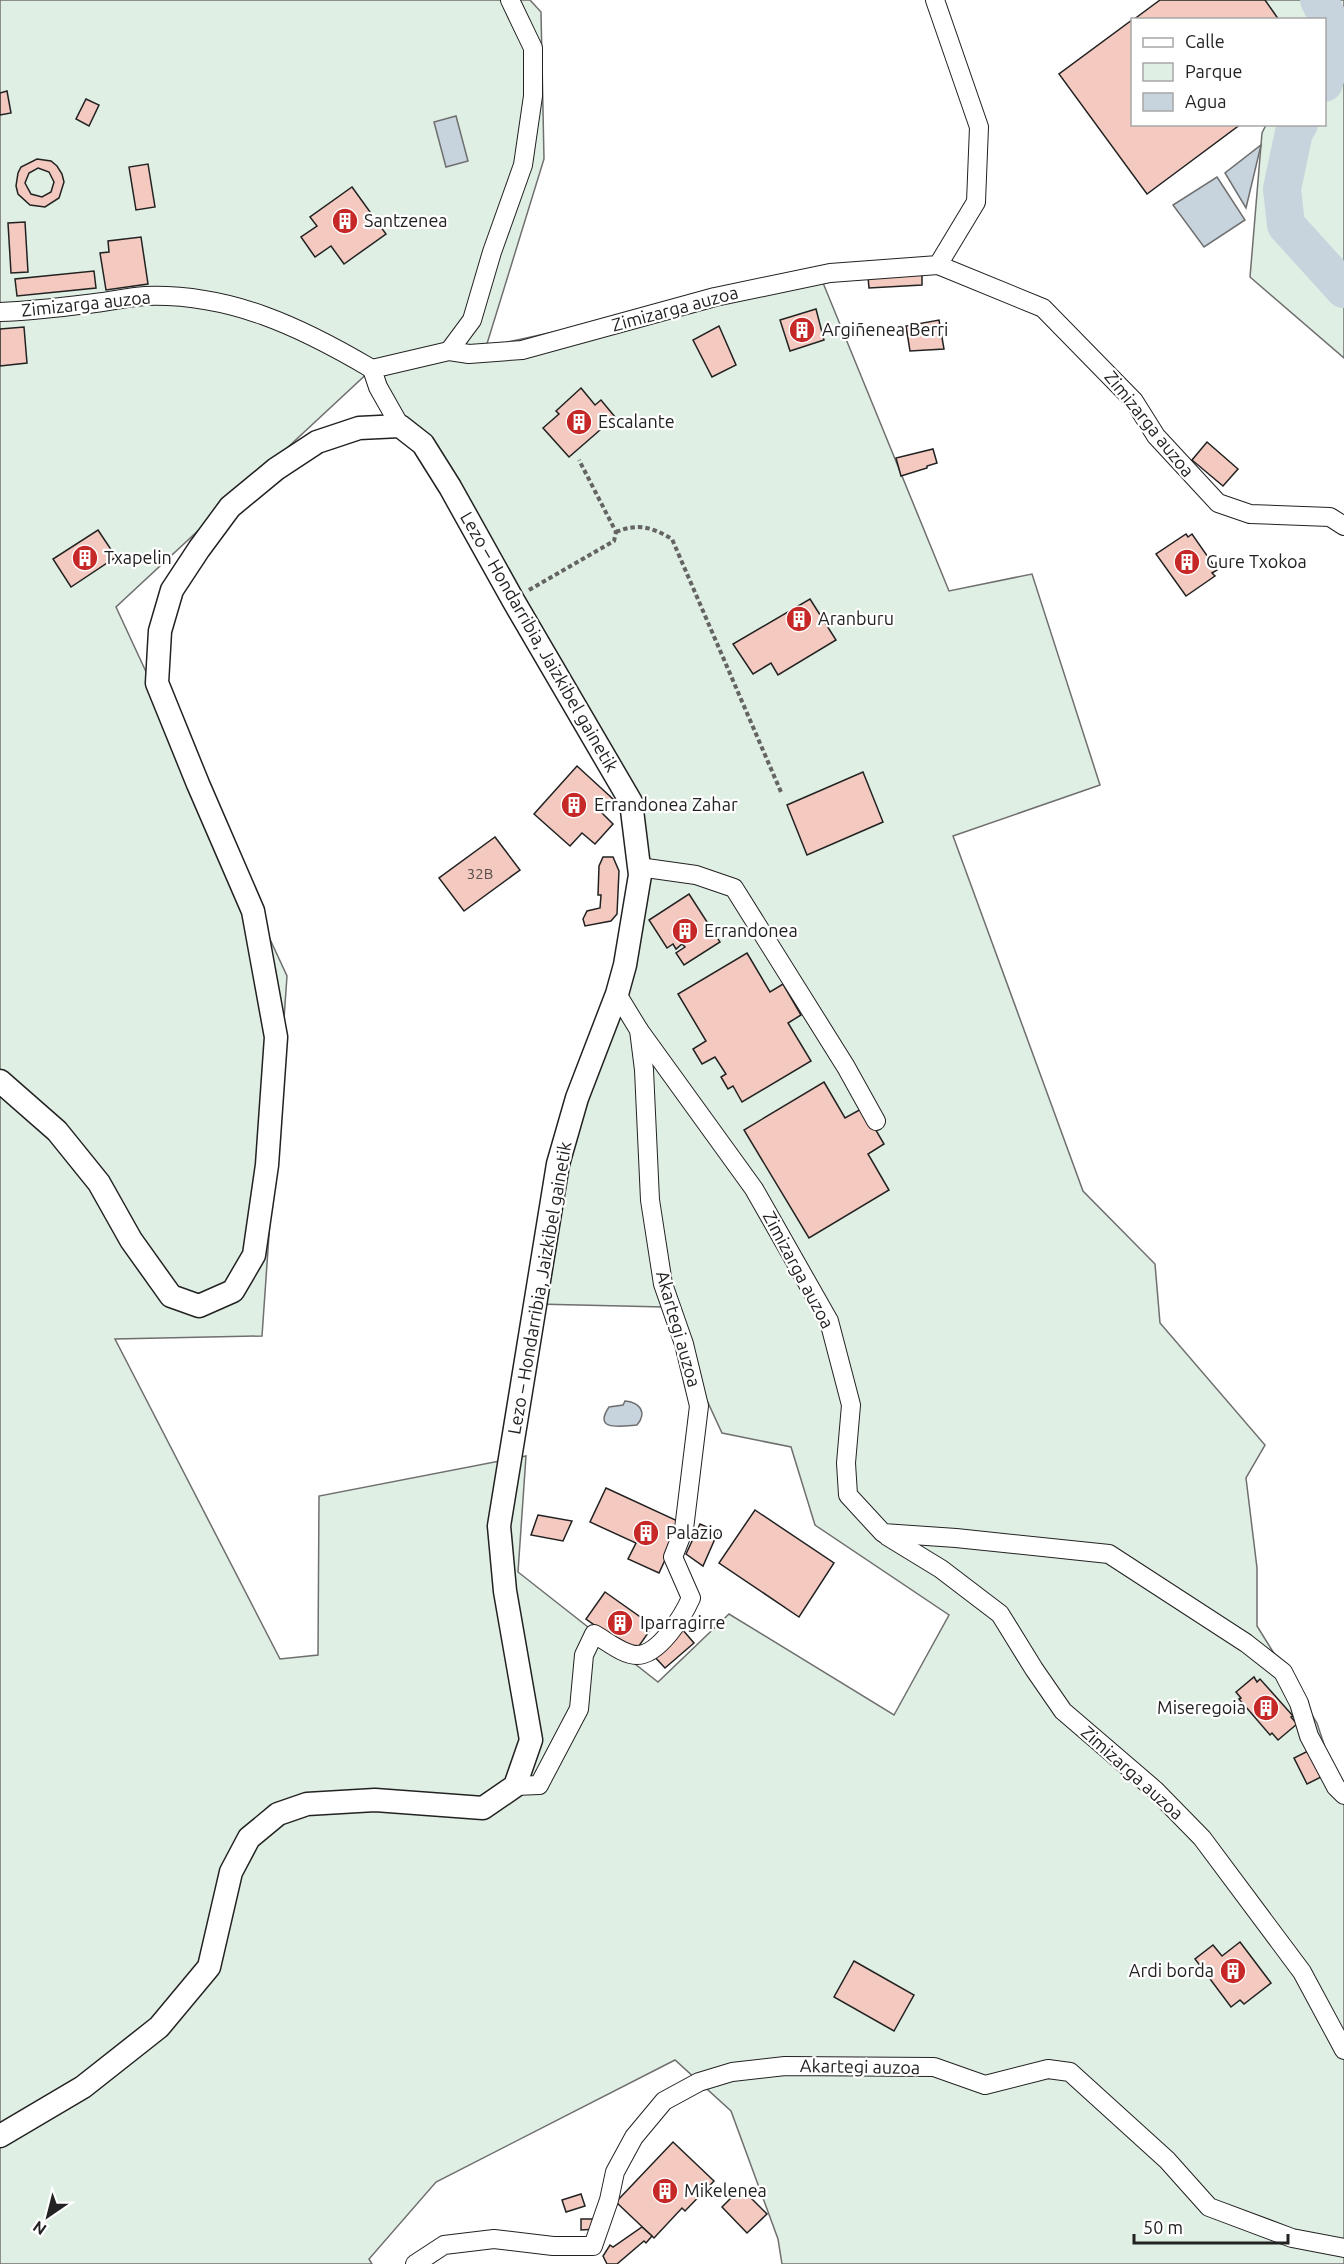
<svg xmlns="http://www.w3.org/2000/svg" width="1344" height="2264" viewBox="0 0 1344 2264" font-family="Ubuntu,sans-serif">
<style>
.green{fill:#e0efe3;stroke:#6f6f6f;stroke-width:1.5;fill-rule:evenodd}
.water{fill:#c7d3dd;stroke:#6f6f6f;stroke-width:1.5}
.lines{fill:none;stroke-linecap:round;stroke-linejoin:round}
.river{stroke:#c7d3dd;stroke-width:38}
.building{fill:#f3c9c0;stroke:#222;stroke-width:1.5;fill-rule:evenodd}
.minor-casing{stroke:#222;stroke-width:20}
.tertiary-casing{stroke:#222;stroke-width:25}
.path{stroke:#646464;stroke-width:4;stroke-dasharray:4.5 3;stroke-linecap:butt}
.minor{stroke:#fff;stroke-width:18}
.tertiary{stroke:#fff;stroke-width:22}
.labels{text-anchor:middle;stroke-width:4.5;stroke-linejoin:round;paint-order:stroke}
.number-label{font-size:15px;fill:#564c4a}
.poi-label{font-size:18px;fill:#222;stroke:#fff;text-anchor:start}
.street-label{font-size:18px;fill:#222;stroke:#fff}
</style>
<rect width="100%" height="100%" fill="#fff"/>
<g class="green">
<path d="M0 0H530L541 12 544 159 486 347 819 273 949 591 1032 574 1100 785 953 836 1083 1191 1155 1264 1160 1323 1265 1445 1246 1478 1257 1568V1626L1317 1723 1344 1805V2264H782L778 2239 731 2111 675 2060 436 2182 369 2259 372 2264H0ZM372 369 644 842 536 1304 664 1307 722 1433 791 1447 815 1525 949 1615 894 1715 729 1614 658 1682 518 1572 526 1456 319 1496 318 1655 280 1659 115 1339 262 1336 287 976 116 607Z"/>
<polygon points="1261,0 1344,0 1344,358 1250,277 1262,133 1266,125 1324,124 1324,20 1273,19"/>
</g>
<g class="water">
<polygon points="456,116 468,161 446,167 434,122"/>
<polygon points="1261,145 1246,208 1225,173"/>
<polygon points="1217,177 1245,220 1204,247 1173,205"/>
<path d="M625 1401C639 1402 648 1412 637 1425 623 1426 592 1432 609 1407L623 1405Z"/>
</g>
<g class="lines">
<g class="river">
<polyline points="1319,0 1337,36 1324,83"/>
<polyline points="1299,124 1294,132 1282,189 1286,225 1344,289"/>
</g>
</g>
<g class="building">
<polygon points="1160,0 1265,0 1279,20 1133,20"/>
<polygon points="1132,20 1132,124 1241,124 1147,194 1059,74"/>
<polygon points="7,91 11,113 0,115 0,93"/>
<polygon points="86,99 99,105 89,126 76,119"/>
<path d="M37 159 51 161 57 166 62 174 64 182 59 198 45 207 30 205 18 194 16 186 18 173 21 167ZM38 168 49 172 54 182 51 192 42 197 31 194 25 183 29 173Z"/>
<polygon points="148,164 155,207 136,210 129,167"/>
<polygon points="352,187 386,234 344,264 331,246 315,257 301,237 317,226 310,217"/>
<polygon points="25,222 28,272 11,273 8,223"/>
<polygon points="141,237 148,284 106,290 100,253 109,252 108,241"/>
<polygon points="94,271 96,288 17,296 15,279"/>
<polygon points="922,275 922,285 869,288 868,277"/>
<polygon points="816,309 824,340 790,351 780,320"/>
<polygon points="939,320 944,349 910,351 906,326"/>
<polygon points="719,326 736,365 712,377 693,340"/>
<polygon points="24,327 27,363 0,366 0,329"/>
<polygon points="581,388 595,405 601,400 615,417 569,457 543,428 559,414 556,411"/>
<polygon points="1207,442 1238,469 1223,486 1192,460"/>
<polygon points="933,449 937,463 927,466 927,468 901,476 896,458"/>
<polygon points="98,530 116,557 71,587 53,559"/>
<polygon points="1186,534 1188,537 1192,534 1217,570 1212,573 1215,576 1186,596 1156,554"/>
<polygon points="810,599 836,640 778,675 771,663 753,674 733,644"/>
<polygon points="577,766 613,799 601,812 613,824 595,844 582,833 570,846 534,814"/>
<polygon points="863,772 883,822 807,855 787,805"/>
<polygon points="495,837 520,870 464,911 439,878"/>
<polygon points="603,857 613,857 619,871 617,914 611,921 585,926 583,919 587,911 600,908 601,895 598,895 599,866"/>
<polygon points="689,894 720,942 684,965 676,953 685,947 682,944 676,949 673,944 667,948 649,920"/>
<polygon points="747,953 770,992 783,984 801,1015 788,1023 811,1061 742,1102 733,1086 728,1089 721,1077 726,1074 715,1057 702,1064 693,1049 706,1041 678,994"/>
<polygon points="824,1082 845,1118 863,1108 884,1144 868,1154 889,1190 809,1238 744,1130"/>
<polygon points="606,1488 682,1523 659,1573 628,1559 636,1543 590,1522"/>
<polygon points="755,1510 834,1563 799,1617 719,1563"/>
<polygon points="538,1515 572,1521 563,1541 531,1535"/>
<polygon points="700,1524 718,1532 703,1566 686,1554"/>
<polygon points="605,1592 653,1626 634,1653 586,1619"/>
<polygon points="682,1629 694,1643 665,1668 653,1655"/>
<polygon points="1254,1677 1257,1682 1260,1679 1293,1716 1291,1717 1297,1724 1278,1740 1272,1733 1270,1735 1239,1699 1241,1698 1236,1692"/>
<polygon points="1308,1751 1321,1777 1307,1784 1294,1758"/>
<polygon points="1240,1942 1271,1983 1244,2004 1240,2000 1231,2007 1195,1959 1213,1945 1222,1956"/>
<polygon points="854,1961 914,1995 894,2031 834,1997"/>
<polygon points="673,2142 714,2181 685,2211 682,2208 654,2238 616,2202"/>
<polygon points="741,2188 767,2214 747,2233 722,2207"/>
<polygon points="581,2194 585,2206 566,2212 562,2200"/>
<polygon points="581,2219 597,2219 598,2229 581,2230"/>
<polygon points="642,2227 652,2236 646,2243 644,2241 617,2264 607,2264 603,2256 610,2245 613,2247"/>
</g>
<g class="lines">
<g class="minor-casing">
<g id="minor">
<polyline points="938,265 1043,308 1134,401 1156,436 1218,503 1250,514 1330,517 1344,526"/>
<path d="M0 312C32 311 63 307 95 303 112 301 129 297 145 296 230 293 301 327 372 369"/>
<polyline points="449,351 472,320 492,252 523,165 533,96 533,48 510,0"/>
<polyline points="400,426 378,387 372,369 449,351 469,354 522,350 715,297 830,273 938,265 976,202 979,127 935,0"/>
<polyline points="639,867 696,875 734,888 846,1067 876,1121"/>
<polyline points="639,1030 754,1189 829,1321 851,1405 846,1463 848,1495 883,1533 956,1538 1109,1554 1246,1643 1283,1672 1299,1703 1309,1736 1336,1787 1344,1795"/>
<polyline points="887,1536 941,1569 1000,1614 1034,1669 1063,1711 1155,1790 1202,1838 1302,1972 1344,2050"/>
<path d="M515 1786 539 1785 579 1709 584 1655 594 1634C607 1641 623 1655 637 1655 659 1655 683 1616 691 1598L673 1557 684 1529 699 1406 684 1344 663 1284 650 1200 644 1070 639 1030 617 994"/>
<polyline points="415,2264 444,2245 494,2239 553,2246 593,2246 609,2200 615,2172 634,2137 664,2101 699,2082 732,2072 785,2066 934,2067 985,2085 1048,2069 1070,2072 1167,2160 1209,2207 1292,2238 1344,2248"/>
</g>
</g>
<g class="tertiary-casing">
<polyline id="tertiary" points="0,1081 57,1131 99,1183 131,1240 171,1296 199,1306 233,1291 254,1255 267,1165 276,1037 253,911 198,784 157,683 160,631 172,590 199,549 230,507 276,469 317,442 359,428 400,426 423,444 450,487 513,600 631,802 639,867 640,875 625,965 617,994 577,1098 558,1164 499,1526 505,1591 531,1740 515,1786 483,1808 375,1800 307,1804 278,1814 249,1838 231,1872 209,1967 159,2027 83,2087 0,2136"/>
</g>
<g class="path">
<path d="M616 532C638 523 652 527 672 539L781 792"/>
<polyline points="529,590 614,541 616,532 579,460"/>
</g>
<use href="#minor" class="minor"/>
<use href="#tertiary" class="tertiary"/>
</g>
<defs>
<g id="building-disc" transform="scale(1.35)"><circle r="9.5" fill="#c62828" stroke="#fff"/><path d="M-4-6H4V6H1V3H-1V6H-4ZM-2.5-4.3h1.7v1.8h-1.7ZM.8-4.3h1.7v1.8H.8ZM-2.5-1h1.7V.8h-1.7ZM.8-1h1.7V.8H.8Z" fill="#fff"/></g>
</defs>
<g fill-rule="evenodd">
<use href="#building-disc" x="345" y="221"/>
<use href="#building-disc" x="802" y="330"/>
<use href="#building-disc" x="579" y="422"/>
<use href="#building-disc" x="85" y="558"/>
<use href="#building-disc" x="1187" y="562"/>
<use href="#building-disc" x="799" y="619"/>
<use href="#building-disc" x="574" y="805"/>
<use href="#building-disc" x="685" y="931"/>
<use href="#building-disc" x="646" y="1533"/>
<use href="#building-disc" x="620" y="1623"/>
<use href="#building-disc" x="1266" y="1708"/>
<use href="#building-disc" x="1233" y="1971"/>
<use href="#building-disc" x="665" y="2191"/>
</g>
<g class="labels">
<g class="number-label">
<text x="480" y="879">32B</text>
</g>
<g class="poi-label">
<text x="364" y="227">Santzenea</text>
<text x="822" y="336">Argiñenea Berri</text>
<text x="598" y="428">Escalante</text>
<text x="104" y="564">Txapelin</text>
<text x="1206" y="568">Gure Txokoa</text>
<text x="818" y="625">Aranburu</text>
<text x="594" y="811">Errandonea Zahar</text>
<text x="704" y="937">Errandonea</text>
<text x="666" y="1539">Palazio</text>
<text x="640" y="1629">Iparragirre</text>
<text x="1246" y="1714" text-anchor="end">Miseregoia</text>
<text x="1214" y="1977" text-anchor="end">Ardi borda</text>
<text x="684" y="2197">Mikelenea</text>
</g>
<g class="street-label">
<text transform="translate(86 304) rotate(-6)" y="6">Zimizarga auzoa</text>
<text transform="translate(675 309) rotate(-15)" y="6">Zimizarga auzoa</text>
<text transform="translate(1149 424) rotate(51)" y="6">Zimizarga auzoa</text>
<text transform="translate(539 642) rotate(60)" y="6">Lezo – Hondarribia, Jaizkibel gainetik</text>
<text transform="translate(798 1270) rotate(62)" y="6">Zimizarga auzoa</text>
<text transform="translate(540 1288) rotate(-80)" y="6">Lezo – Hondarribia, Jaizkibel gainetik</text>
<text transform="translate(678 1329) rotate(74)" y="6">Akartegi auzoa</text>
<text transform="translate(1132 1773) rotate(42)" y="6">Zimizarga auzoa</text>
<text transform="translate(860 2067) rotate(1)" y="6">Akartegi auzoa</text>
</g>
</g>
<rect x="1131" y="18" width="195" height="108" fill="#ffffff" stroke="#a7a7a7" stroke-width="1.5"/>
<rect x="1143" y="38" width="30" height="9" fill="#ffffff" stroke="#a7a7a7" stroke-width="1.5"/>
<text x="1185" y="48" font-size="18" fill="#222222">Calle</text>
<rect x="1143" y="63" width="30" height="18" fill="#e0efe3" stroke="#a7a7a7" stroke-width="1.5"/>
<text x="1185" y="78" font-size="18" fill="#222222">Parque</text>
<rect x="1143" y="93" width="30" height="18" fill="#c7d3dd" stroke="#a7a7a7" stroke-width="1.5"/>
<text x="1185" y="108" font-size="18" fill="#222222">Agua</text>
<g transform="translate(48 2216) rotate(215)" stroke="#ffffff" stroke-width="4.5" paint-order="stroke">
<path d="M0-4.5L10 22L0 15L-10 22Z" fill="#222222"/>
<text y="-9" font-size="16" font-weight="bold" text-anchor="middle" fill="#222222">N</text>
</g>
<path d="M1134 2234v9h154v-9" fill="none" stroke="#222222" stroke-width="3"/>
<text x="1143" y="2234" font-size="18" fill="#222222" stroke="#ffffff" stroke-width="4.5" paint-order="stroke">50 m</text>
</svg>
